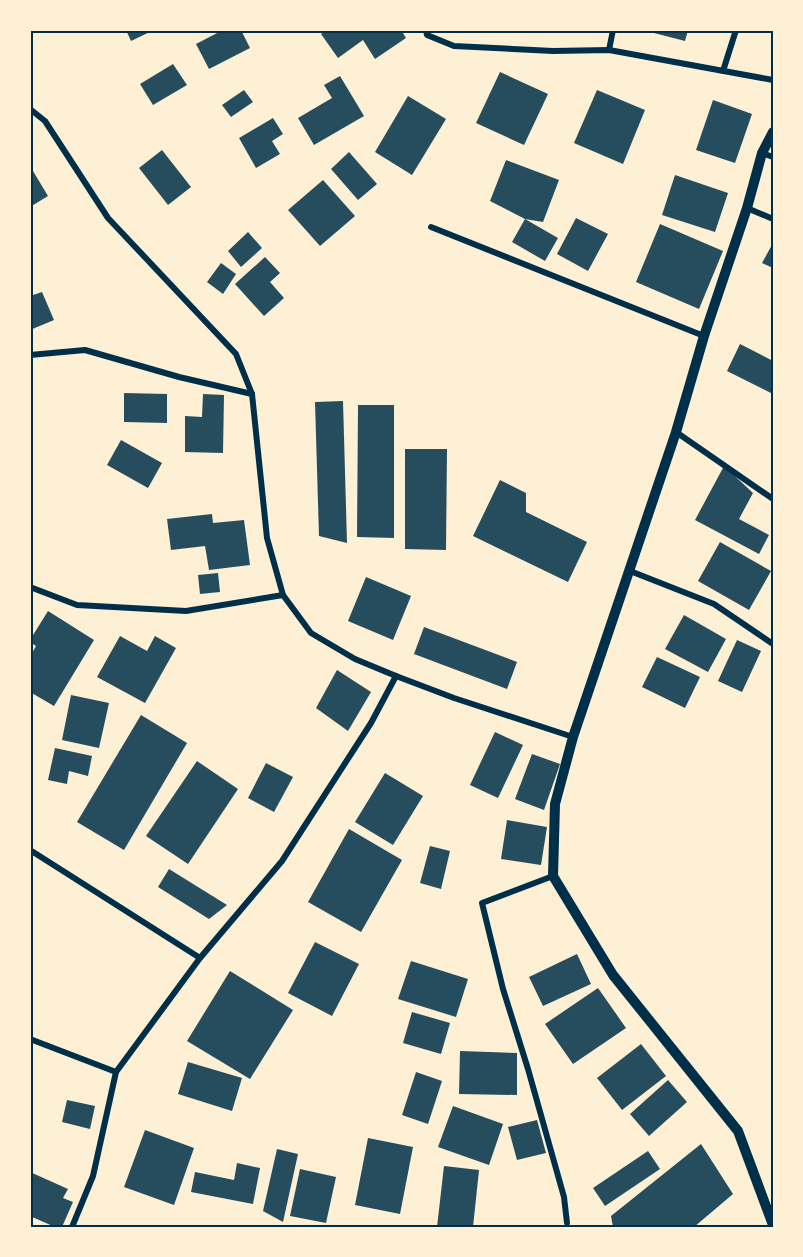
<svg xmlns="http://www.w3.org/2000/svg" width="803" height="1257" viewBox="0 0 803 1257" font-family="Literata,serif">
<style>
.building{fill:#264d5e}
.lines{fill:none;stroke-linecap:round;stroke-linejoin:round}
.minor{stroke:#003049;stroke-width:6}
.tertiary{stroke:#003049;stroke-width:10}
.neatline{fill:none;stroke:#003049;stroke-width:2}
</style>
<rect width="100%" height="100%" fill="#fdf0d5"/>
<g class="building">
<polygon points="126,30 154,30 131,41"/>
<polygon points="223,30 241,30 250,48 209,69 196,44"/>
<polygon points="326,30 401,30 406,38 375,59 363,40 338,58 321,34"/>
<polygon points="655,30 688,30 685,41 654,33"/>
<polygon points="173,64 187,85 153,105 140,84"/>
<polygon points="500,72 548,94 524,145 476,123"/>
<polygon points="340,76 364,116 314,145 298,118 332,98 324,85"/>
<polygon points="244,90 253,102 231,117 222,105"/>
<polygon points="597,90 645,110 623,164 574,143"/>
<polygon points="408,96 446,119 412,175 375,152"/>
<polygon points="713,100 752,114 735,163 696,150"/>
<polygon points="273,118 283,134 272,141 280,154 256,168 239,138"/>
<polygon points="162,150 191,187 168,205 139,168"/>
<polygon points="349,152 377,184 358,200 331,169"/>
<polygon points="506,160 559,180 543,222 525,219 558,238 545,261 512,242 525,219 490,201"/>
<polygon points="30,166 48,196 30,207"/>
<polygon points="675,175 728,193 715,232 662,215"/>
<polygon points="323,180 355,216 320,246 288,210"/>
<polygon points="576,218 608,234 588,271 557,254"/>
<polygon points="660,224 723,251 699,309 636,282"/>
<polygon points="248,232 262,248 241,267 228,251"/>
<polygon points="773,243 773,268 762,263"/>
<polygon points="265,257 280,273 270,282 284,298 264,316 235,284"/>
<polygon points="221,263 236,274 223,294 207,282"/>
<polygon points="42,292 54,320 30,330 30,296"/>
<polygon points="740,344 773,361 773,394 727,371"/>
<polygon points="124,393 167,394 167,423 124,422"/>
<polygon points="203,394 224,395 223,453 185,452 185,416 202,417"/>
<polygon points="343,401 347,543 319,536 315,402"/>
<polygon points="358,405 394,405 394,538 357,537"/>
<polygon points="121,440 162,463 148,488 107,465"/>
<polygon points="405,449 447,449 446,550 405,549"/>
<polygon points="724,466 753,493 739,519 769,535 759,554 695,520"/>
<polygon points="500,480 526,493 526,512 587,542 568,582 473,536"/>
<polygon points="212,514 213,523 244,520 250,565 209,570 205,546 171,550 167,519"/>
<polygon points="720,542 771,571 749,610 698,581"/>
<polygon points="218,573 220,592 200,594 198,575"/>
<polygon points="366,577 411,596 393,640 348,621"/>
<polygon points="48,611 94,640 54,706 30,692 30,657 36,646 30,642 30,640"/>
<polygon points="684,615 726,639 708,672 665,649"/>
<polygon points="424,627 517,662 507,689 414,654"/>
<polygon points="120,636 147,651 155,636 176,648 145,703 97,677"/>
<polygon points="737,640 761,651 742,692 718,681"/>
<polygon points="657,657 700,677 685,708 642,687"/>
<polygon points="337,670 371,692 348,731 316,708"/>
<polygon points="71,695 109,703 99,748 62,740"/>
<polygon points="141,715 187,743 124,850 77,822"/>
<polygon points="495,732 523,745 498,798 470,785"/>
<polygon points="55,748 92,756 88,776 69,771 67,784 48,780"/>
<polygon points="532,754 560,764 544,810 515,799"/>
<polygon points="197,761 238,789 188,864 146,836"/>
<polygon points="266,763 293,777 274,812 248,798"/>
<polygon points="385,773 423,796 393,845 355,822"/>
<polygon points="507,820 547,827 541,865 501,859"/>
<polygon points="349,829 402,860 361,932 308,902"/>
<polygon points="430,846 450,851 441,889 420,883"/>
<polygon points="169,869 227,905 209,919 158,887"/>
<polygon points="315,942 359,964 332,1016 288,993"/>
<polygon points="577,954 591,984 543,1006 529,977"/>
<polygon points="411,961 468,979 456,1017 398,999"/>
<polygon points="230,971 293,1010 250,1079 187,1041"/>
<polygon points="598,988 626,1028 573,1064 545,1024"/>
<polygon points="412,1012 450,1023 441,1054 403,1043"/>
<polygon points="641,1044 666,1076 622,1110 597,1078"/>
<polygon points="460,1051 517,1053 517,1095 459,1094"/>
<polygon points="188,1062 242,1078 232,1111 178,1094"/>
<polygon points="416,1072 442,1081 428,1124 402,1115"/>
<polygon points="668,1080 687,1102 649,1136 630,1114"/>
<polygon points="67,1100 95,1106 90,1129 62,1122"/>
<polygon points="453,1106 503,1124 489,1165 438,1147"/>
<polygon points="537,1120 546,1153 517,1160 508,1127"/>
<polygon points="145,1130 194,1148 174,1205 124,1187"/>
<polygon points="368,1138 413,1147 400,1214 355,1205"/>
<polygon points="701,1144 733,1194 694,1227 613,1227 611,1216"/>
<polygon points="277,1149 298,1154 283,1222 263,1211"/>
<polygon points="648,1151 660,1169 605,1206 593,1188"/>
<polygon points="237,1163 260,1168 253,1204 191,1192 195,1172 234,1180"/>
<polygon points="444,1166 479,1170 473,1227 437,1227"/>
<polygon points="300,1169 336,1177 326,1223 290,1216"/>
<polygon points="30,1172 68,1189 63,1198 73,1202 62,1227 55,1227 30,1216"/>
</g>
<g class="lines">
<g class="minor">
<polyline points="426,30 427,35 454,46 553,51 609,50 773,80"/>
<polyline points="609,50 613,30"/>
<polyline points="723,71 736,30"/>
<polyline points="30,109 45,121 108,218 236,354 252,394 267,538 283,595 311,633 355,659 396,676 454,698 573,737"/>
<polyline points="762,153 773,157"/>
<polyline points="747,208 773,219"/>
<polyline points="431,227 704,336"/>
<polyline points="30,355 85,350 179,377 252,394"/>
<polyline points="676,432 773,499"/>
<polyline points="630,571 714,604 773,644"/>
<polyline points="30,587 77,605 186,611 283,595"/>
<polyline points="30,850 200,958"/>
<polyline points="553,876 482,903 503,989 528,1069 564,1197 567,1223"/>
<polyline points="30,1039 116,1072"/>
<polyline points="72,1227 93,1176 116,1072 200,958 282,861 371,723 396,676"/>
</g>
<polyline class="tertiary" points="773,132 762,153 747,208 704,336 676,432 573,737 555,804 553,876 613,975 738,1131 773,1225"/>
</g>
<rect width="803" height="1257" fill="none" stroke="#fdf0d5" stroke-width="63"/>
<rect x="32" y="32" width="740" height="1194" class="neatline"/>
</svg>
